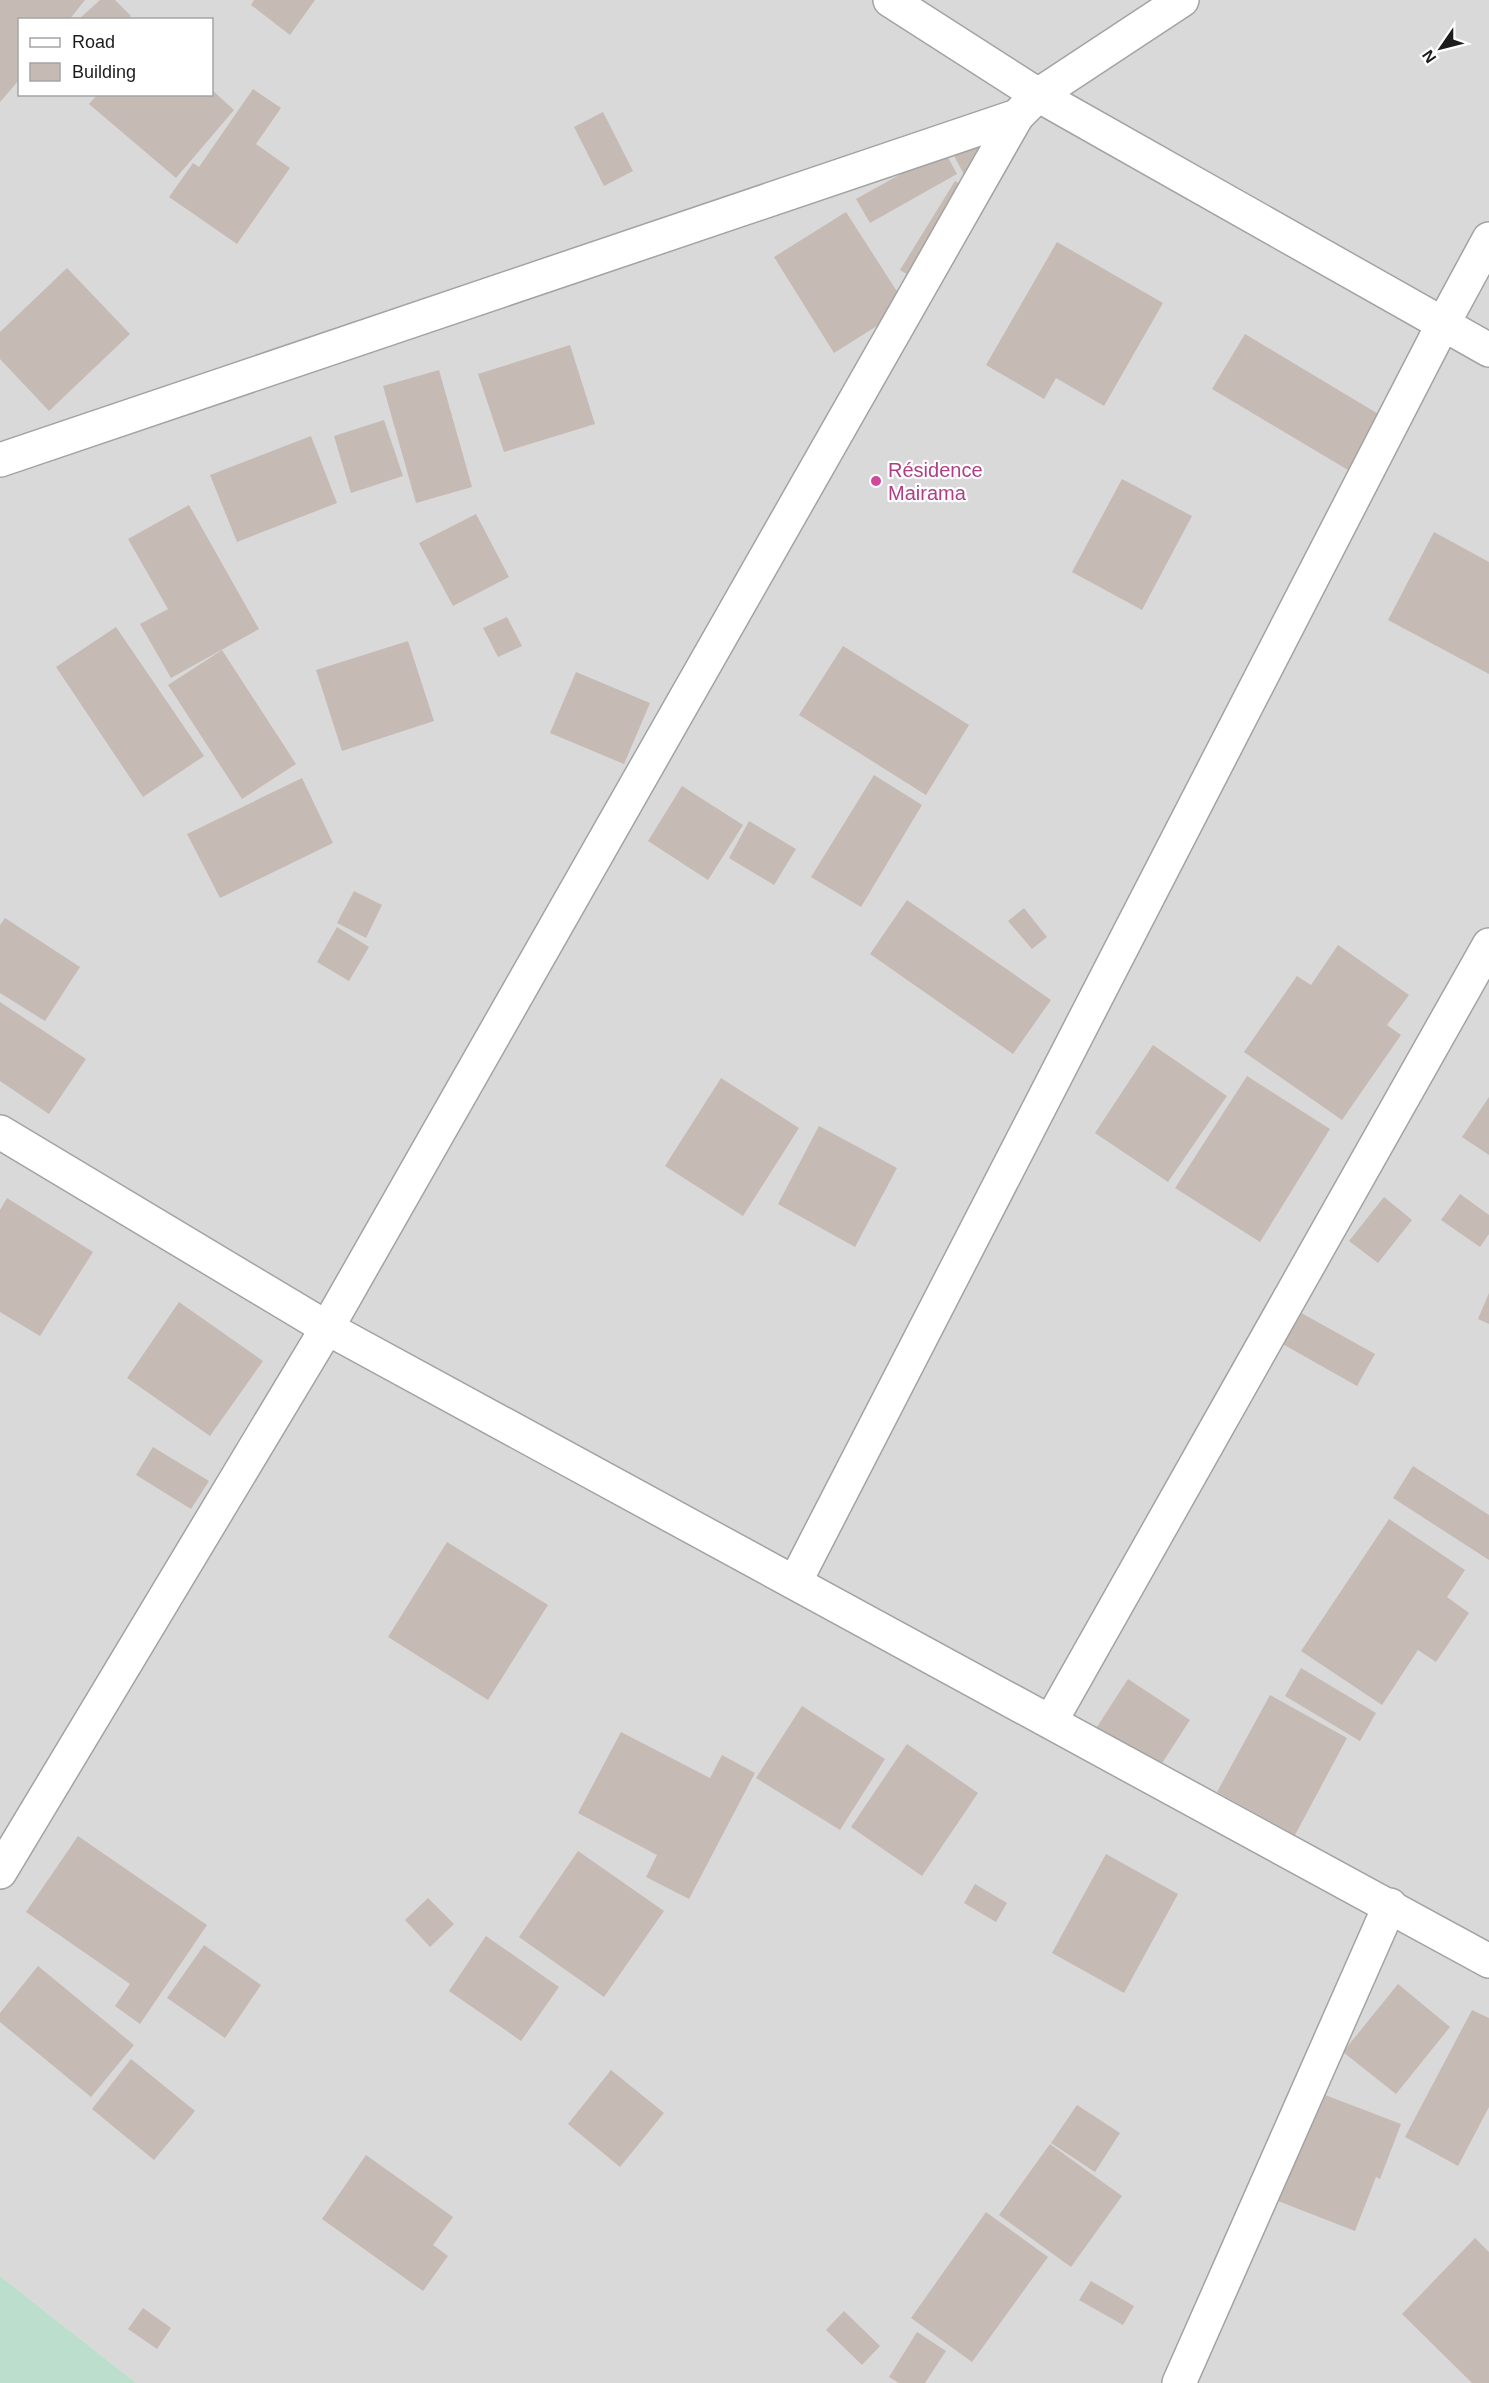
<svg xmlns="http://www.w3.org/2000/svg" width="1489" height="2383" viewBox="0 0 1489 2383" font-family="Arial,sans-serif">
<style>
.residential{fill:#dad9d9;fill-rule:evenodd}
.wetland{fill:#bcdecc}
.building{fill:#c6bab4}
.lines{fill:none;stroke-linecap:round;stroke-linejoin:round}
.minor-casing{stroke:#a3a3a3;stroke-width:36}
.minor{stroke:#fff;stroke-width:33}
.hotel-dot{fill:#d1479c;stroke:#fff;stroke-width:2}
.labels{text-anchor:middle;stroke-width:4.5;stroke-linejoin:round;paint-order:stroke}
.hotel-label{font-size:20px;fill:#b23c85;stroke:#fff;text-anchor:start}
</style>
<rect width="100%" height="100%" fill="#eee9e1"/>
<path class="residential" d="M0 0H1489V2383H136L0 2276ZM20 20H212V94H20Z"/>
<polygon class="wetland" points="0,2276 136,2383 0,2383"/>
<g class="building">
<polygon points="0,0 85,0 69,20 20,20 20,79 0,102"/>
<polygon points="100,0 115,0 131,16 127,20 78,20"/>
<polygon points="254,0 315,0 290,35 251,5"/>
<polygon points="253,89 281,108 256,144 290,168 237,244 169,197 193,163 199,167"/>
<polygon points="212,90 234,110 176,178 89,104 98,94 212,94"/>
<polygon points="603,112 633,171 604,186 574,127"/>
<polygon points="981,134 999,168 969,184 951,150"/>
<polygon points="944,150 957,174 870,223 856,199"/>
<polygon points="955,181 979,197 925,285 900,270"/>
<polygon points="846,212 907,307 834,353 774,257"/>
<polygon points="1057,242 1163,303 1104,406 1056,378 1044,399 986,365"/>
<polygon points="67,268 130,334 49,411 0,359 0,332"/>
<polygon points="1245,334 1385,418 1353,473 1212,389"/>
<polygon points="570,345 595,424 504,452 478,374"/>
<polygon points="439,370 472,487 416,503 383,386"/>
<polygon points="384,420 403,476 351,493 334,436"/>
<polygon points="311,436 337,503 237,542 210,475"/>
<polygon points="1122,479 1192,516 1142,610 1072,572"/>
<polygon points="189,505 259,629 171,678 140,624 168,609 128,539"/>
<polygon points="476,514 509,577 453,606 419,543"/>
<polygon points="1434,532 1489,562 1489,674 1388,620"/>
<polygon points="507,617 522,646 498,657 483,628"/>
<polygon points="116,627 204,756 143,797 56,667"/>
<polygon points="408,641 434,721 342,751 316,670"/>
<polygon points="843,646 969,725 926,795 799,715"/>
<polygon points="222,650 296,764 242,799 168,685"/>
<polygon points="576,672 650,703 624,764 550,733"/>
<polygon points="874,775 922,805 861,907 811,877"/>
<polygon points="302,778 333,843 220,898 187,834"/>
<polygon points="682,786 743,825 708,880 648,841"/>
<polygon points="749,821 796,849 774,885 729,858"/>
<polygon points="354,891 382,905 366,938 337,923"/>
<polygon points="907,900 1051,1000 1013,1054 870,954"/>
<polygon points="1024,908 1047,937 1032,949 1008,921"/>
<polygon points="5,918 80,967 45,1021 0,993 0,925"/>
<polygon points="337,927 369,947 349,981 317,962"/>
<polygon points="1338,945 1409,995 1387,1025 1401,1035 1342,1120 1244,1052 1297,976 1311,985"/>
<polygon points="0,1002 86,1059 49,1114 0,1081"/>
<polygon points="1153,1045 1227,1096 1168,1182 1095,1133"/>
<polygon points="1247,1076 1330,1129 1260,1242 1175,1188"/>
<polygon points="721,1078 799,1128 743,1216 665,1166"/>
<polygon points="1489,1097 1489,1155 1462,1137"/>
<polygon points="819,1126 897,1168 855,1247 778,1204"/>
<polygon points="1460,1194 1489,1215 1489,1234 1480,1247 1441,1220"/>
<polygon points="1384,1197 1412,1220 1378,1263 1349,1241"/>
<polygon points="7,1198 93,1252 40,1336 0,1312 0,1210"/>
<polygon points="1489,1293 1489,1324 1478,1319"/>
<polygon points="179,1302 263,1361 210,1436 127,1378"/>
<polygon points="1296,1310 1375,1354 1357,1386 1279,1342"/>
<polygon points="153,1447 209,1481 191,1509 136,1475"/>
<polygon points="1413,1466 1489,1515 1489,1560 1393,1498"/>
<polygon points="1389,1519 1465,1570 1447,1597 1469,1613 1436,1662 1418,1650 1382,1705 1301,1651"/>
<polygon points="447,1542 548,1605 488,1700 388,1637"/>
<polygon points="1301,1668 1376,1713 1360,1741 1285,1696"/>
<polygon points="1128,1679 1190,1720 1157,1771 1095,1730"/>
<polygon points="1270,1695 1347,1738 1295,1835 1217,1792"/>
<polygon points="802,1706 885,1759 840,1830 756,1778"/>
<polygon points="621,1732 710,1778 722,1755 755,1773 689,1899 646,1877 657,1855 578,1813"/>
<polygon points="907,1744 978,1793 922,1876 851,1827"/>
<polygon points="78,1836 207,1925 140,2024 115,2006 130,1984 26,1912"/>
<polygon points="578,1851 664,1911 604,1997 519,1937"/>
<polygon points="1106,1854 1178,1894 1124,1993 1052,1953"/>
<polygon points="975,1884 1007,1903 996,1922 964,1903"/>
<polygon points="428,1898 454,1924 430,1947 405,1920"/>
<polygon points="486,1936 559,1987 521,2041 449,1991"/>
<polygon points="204,1945 261,1985 225,2038 167,1998"/>
<polygon points="38,1966 134,2045 91,2097 0,2022 0,2013"/>
<polygon points="1398,1984 1450,2027 1396,2094 1343,2052"/>
<polygon points="1472,2010 1489,2018 1489,2107 1458,2166 1405,2137"/>
<polygon points="131,2059 195,2111 154,2160 92,2109"/>
<polygon points="611,2070 664,2113 620,2167 568,2124"/>
<polygon points="1320,2093 1401,2124 1380,2179 1376,2177 1355,2231 1278,2201"/>
<polygon points="1077,2105 1120,2133 1095,2172 1051,2143"/>
<polygon points="1050,2144 1122,2196 1071,2267 999,2215"/>
<polygon points="366,2155 453,2217 433,2245 448,2256 423,2291 322,2219"/>
<polygon points="986,2212 1048,2257 972,2362 911,2318"/>
<polygon points="1475,2238 1489,2252 1489,2383 1472,2383 1402,2314"/>
<polygon points="1091,2281 1134,2306 1123,2325 1079,2300"/>
<polygon points="143,2308 171,2328 157,2349 128,2329"/>
<polygon points="844,2311 880,2346 862,2365 826,2330"/>
<polygon points="917,2332 946,2351 925,2383 899,2383 889,2377"/>
</g>
<g class="lines">
<g class="minor-casing">
<g id="minor">
<polyline points="890,0 1038,95 1489,350"/>
<polyline points="0,460 1017,116 1038,95 1182,0"/>
<polyline points="0,1132 327,1328 1489,1961"/>
<polyline points="795,1582 1443,324 1489,239"/>
<polyline points="1051,1721 1489,945"/>
<polyline points="0,1872 327,1328 1017,116"/>
<polyline points="1179,2383 1390,1905"/>
</g>
</g>
<use href="#minor" class="minor"/>
</g>
<circle class="hotel-dot" cx="876" cy="481" r="6"/>
<g class="labels">
<g class="hotel-label">
<text x="888" y="477">Résidence<tspan x="888" dy="23">Mairama</tspan></text>
</g>
</g>
<rect x="18" y="18" width="195" height="78" fill="#ffffff" stroke="#a4a4a4" stroke-width="1.5"/>
<rect x="30" y="38" width="30" height="9" fill="#ffffff" stroke="#a4a4a4" stroke-width="1.5"/>
<text x="72" y="48" font-size="18" fill="#1c1c1c">Road</text>
<rect x="30" y="63" width="30" height="18" fill="#c6bab4" stroke="#a4a4a4" stroke-width="1.5"/>
<text x="72" y="78" font-size="18" fill="#1c1c1c">Building</text>
<g transform="translate(1441 48) rotate(235)" stroke="#ffffff" stroke-width="4.5" paint-order="stroke">
<path d="M0-4.5L10 22L0 15L-10 22Z" fill="#1c1c1c"/>
<text y="-9" font-size="16" font-weight="bold" text-anchor="middle" fill="#1c1c1c">N</text>
</g>
</svg>
